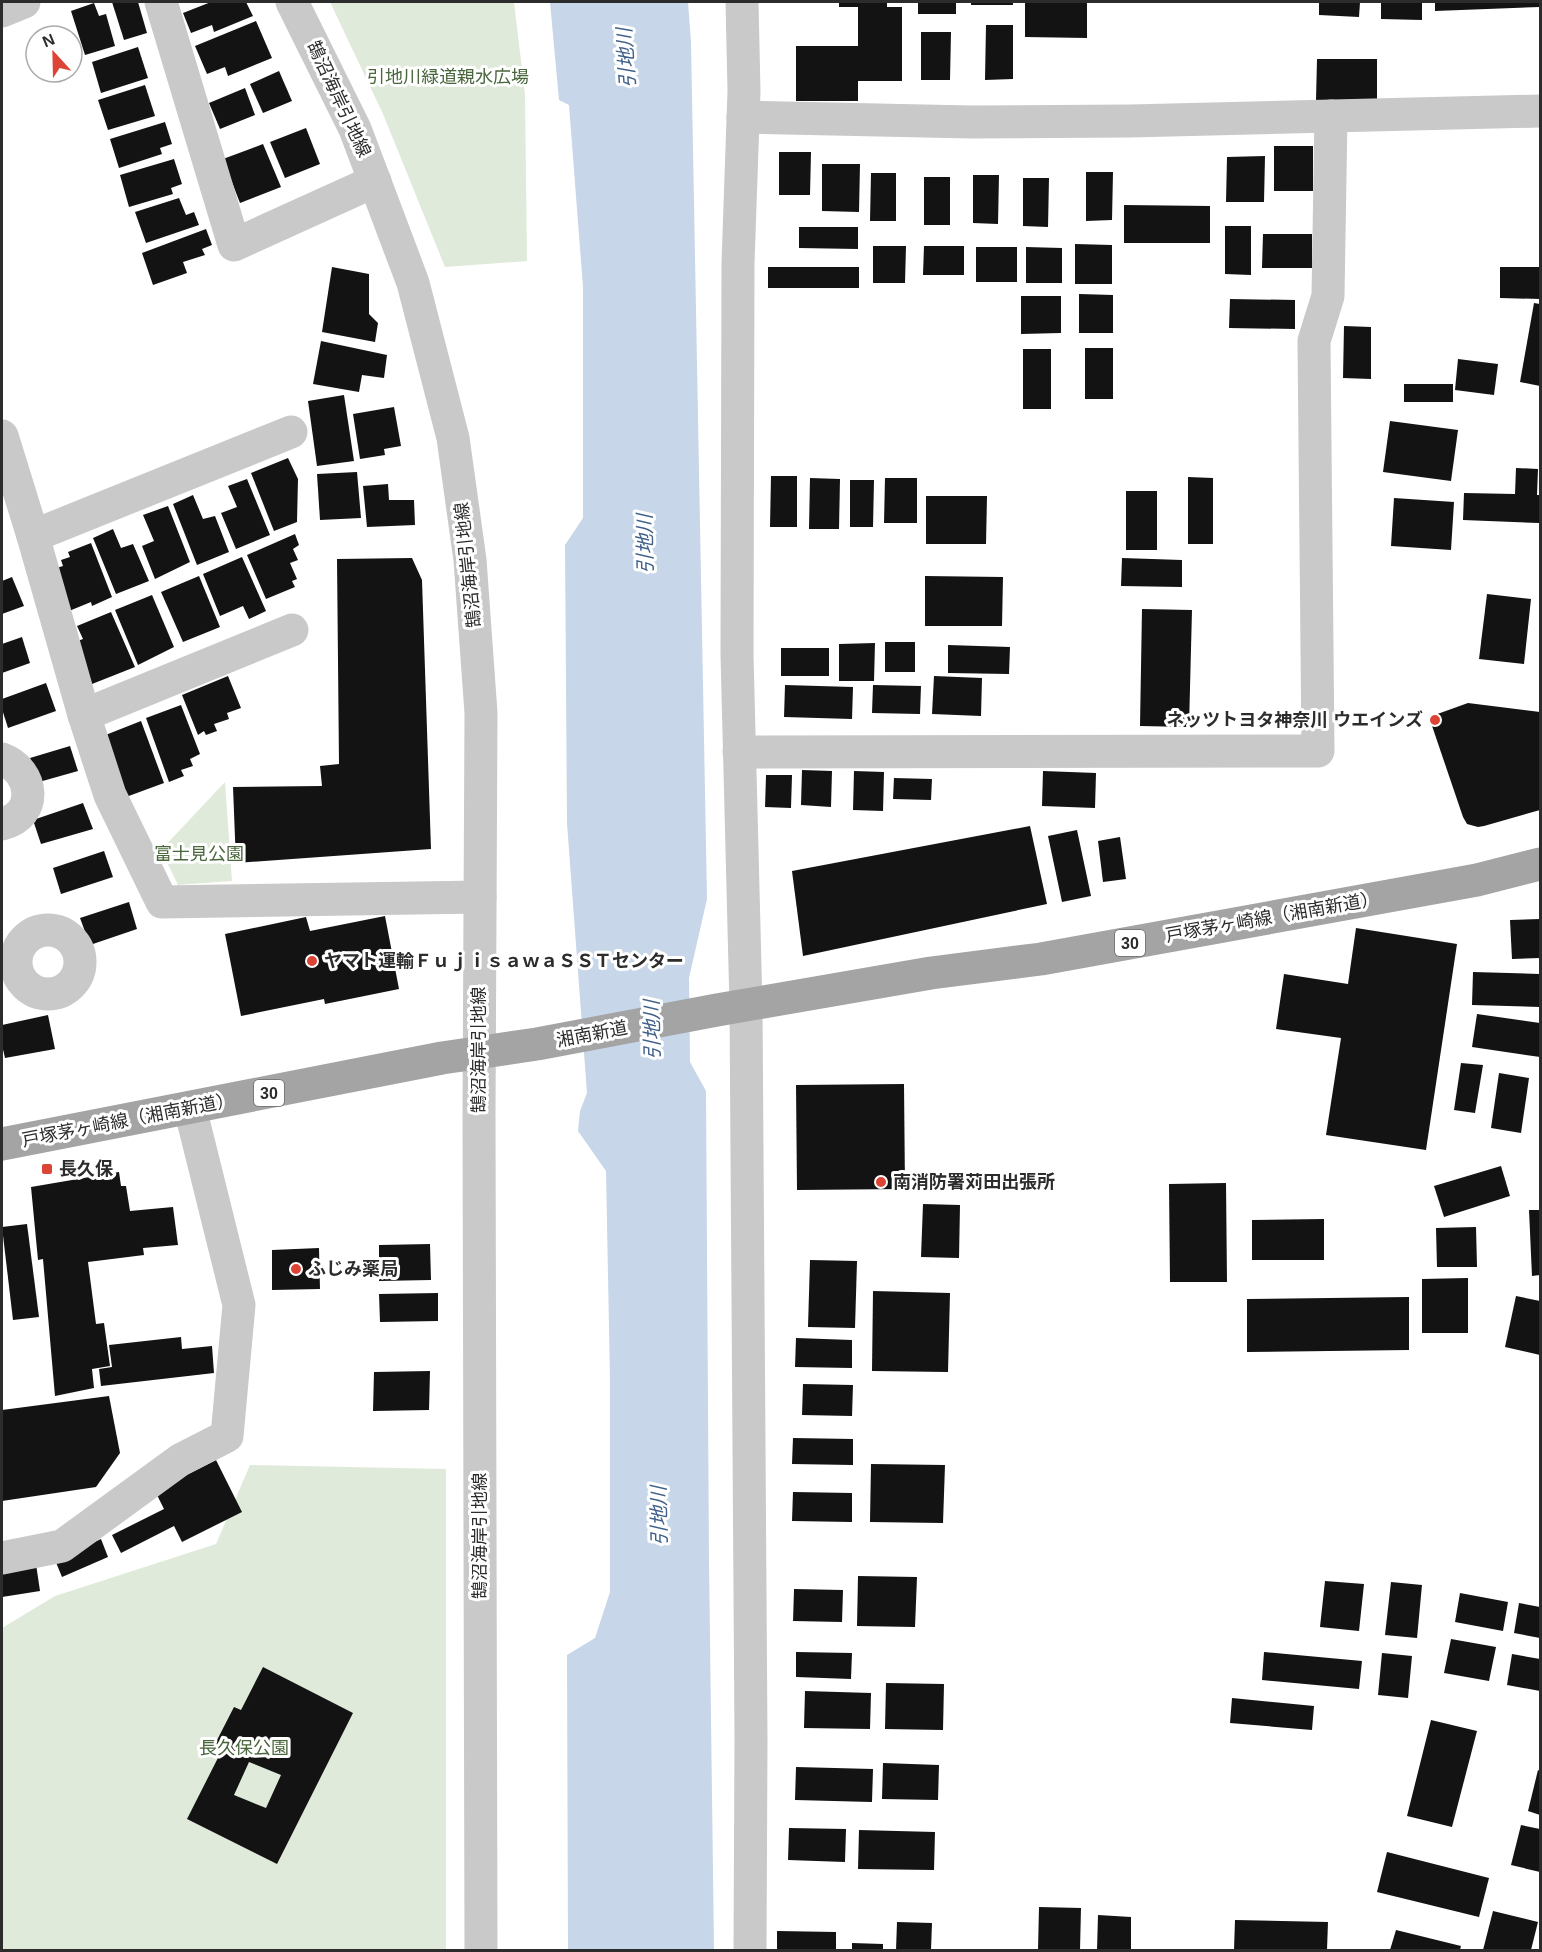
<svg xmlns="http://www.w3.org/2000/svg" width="1542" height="1952" viewBox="0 0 1542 1952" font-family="Arial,'Noto Sans JP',sans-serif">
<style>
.green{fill:#e0eada}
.water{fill:#c7d6e9}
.building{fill:#131313;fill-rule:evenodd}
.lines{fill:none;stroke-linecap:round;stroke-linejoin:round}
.minor{stroke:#c9c9c9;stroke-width:33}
.major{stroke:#a4a4a4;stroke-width:33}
.poi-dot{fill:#dc4536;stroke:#fff;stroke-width:2}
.labels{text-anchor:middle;stroke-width:6;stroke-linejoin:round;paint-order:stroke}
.shield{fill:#fff;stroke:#6b6b6b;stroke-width:1.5}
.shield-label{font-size:16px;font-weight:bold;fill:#2c2c2c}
.park-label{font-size:18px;fill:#49663c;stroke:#fff}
.street-label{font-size:18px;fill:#2c2c2c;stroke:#fff}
.poi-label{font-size:18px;font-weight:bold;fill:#2c2c2c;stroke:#fff;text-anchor:start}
.water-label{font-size:20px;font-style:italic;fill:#3f608a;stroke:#fff}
</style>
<rect width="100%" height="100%" fill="#fff"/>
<g class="green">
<polygon points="330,2 514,2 525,94 527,261 445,267 383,114"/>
<polygon points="225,782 232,881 178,885 161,850"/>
<polygon points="250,1465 446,1469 446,1950 2,1950 2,1628 55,1596 216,1544"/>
</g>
<polygon class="water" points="550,2 688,2 691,42 707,899 689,978 690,1062 706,1091 709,1561 714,1950 568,1950 567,1655 595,1638 610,1592 610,1379 606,1171 578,1131 580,1111 587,1093 567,823 565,545 583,518 583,287 569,105 559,100"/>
<g class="building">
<polygon points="112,2 138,2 147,33 124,40"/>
<polygon points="211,2 246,2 253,16 214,32 212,25 191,33 183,13"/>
<polygon points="839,2 887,2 887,7 902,7 902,81 858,81 858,101 796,101 796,46 858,46 858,7 839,7"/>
<rect x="918" y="2" width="38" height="12"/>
<rect x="971" y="2" width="42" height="3"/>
<polygon points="1025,2 1087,2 1087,38 1025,37"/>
<polygon points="1319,2 1360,2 1359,17 1319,15"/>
<polygon points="1381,2 1422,2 1422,20 1381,19"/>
<polygon points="1435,2 1540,2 1540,7 1435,11"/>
<polygon points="94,3 99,16 106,14 115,46 85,55 71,11"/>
<polygon points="256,21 272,58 228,76 225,67 207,74 195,46"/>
<polygon points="986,25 1013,25 1013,79 985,80"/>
<polygon points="921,32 951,32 950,80 921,80"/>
<polygon points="138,47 148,78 101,93 92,62"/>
<polygon points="1317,59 1377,59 1377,101 1316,100"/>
<polygon points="279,71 292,101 263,113 250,84"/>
<polygon points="145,85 155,116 108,130 98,100"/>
<polygon points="245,88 255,115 220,129 209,103"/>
<polygon points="165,122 172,144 160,148 162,154 119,168 110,139"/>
<polygon points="306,128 320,164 285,178 270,142"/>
<polygon points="263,144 281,187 240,203 223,159"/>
<rect x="1274" y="146" width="39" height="45"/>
<polygon points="779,152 811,152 810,195 779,195"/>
<polygon points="1265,156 1264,202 1226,202 1227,157"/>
<polygon points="174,159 182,184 171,188 173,194 129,207 120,175"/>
<polygon points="822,164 860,164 859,212 822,211"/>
<polygon points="1086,172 1113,172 1112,220 1086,221"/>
<polygon points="871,173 896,173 896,221 870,221"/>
<polygon points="973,175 999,175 998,224 973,223"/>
<rect x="924" y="177" width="26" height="48"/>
<polygon points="1023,178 1049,178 1048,227 1023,226"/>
<polygon points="179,198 186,215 194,212 199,225 146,243 135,212"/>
<polygon points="1124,205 1210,206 1210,243 1124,243"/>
<polygon points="1225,226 1251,226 1251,275 1225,274"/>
<polygon points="799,227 858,227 858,249 799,248"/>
<polygon points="206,229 212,245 202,249 205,255 183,262 187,273 153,285 142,253"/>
<polygon points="1263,234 1312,234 1312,268 1262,268"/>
<polygon points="1075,244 1112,245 1112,284 1075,284"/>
<polygon points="873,246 906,246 905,283 873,283"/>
<polygon points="924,246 964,246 964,275 923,275"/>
<rect x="976" y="247" width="41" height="35"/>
<polygon points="1026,247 1062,248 1062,283 1026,283"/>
<polygon points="332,267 369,274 369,314 378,323 375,342 322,332"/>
<rect x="768" y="267" width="91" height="21"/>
<polygon points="1500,267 1540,267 1540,299 1500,298"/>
<polygon points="1079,294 1113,295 1113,333 1079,333"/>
<polygon points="1021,296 1061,296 1061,333 1021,334"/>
<polygon points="1230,299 1295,300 1295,329 1229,328"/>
<polygon points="1534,303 1540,304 1540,386 1520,382"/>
<polygon points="1344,326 1371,327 1371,379 1343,378"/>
<polygon points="321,341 387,355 384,378 362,375 359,392 313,384"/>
<rect x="1085" y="348" width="28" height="51"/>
<rect x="1023" y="349" width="28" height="60"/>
<polygon points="1458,359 1498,364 1494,395 1455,390"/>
<rect x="1404" y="384" width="49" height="18"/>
<polygon points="344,395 354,461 317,466 308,401"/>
<polygon points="394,407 401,446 384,449 385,455 360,459 353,414"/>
<polygon points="1390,421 1458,430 1451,481 1383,472"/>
<polygon points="288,458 298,479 297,522 274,531 251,473"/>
<polygon points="1516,468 1538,469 1537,495 1540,495 1539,523 1463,520 1464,493 1515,494"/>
<polygon points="357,472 361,518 320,520 317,474"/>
<polygon points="771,476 797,476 797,527 770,527"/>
<polygon points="1188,477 1213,478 1213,544 1188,544"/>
<polygon points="810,478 840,479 839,529 809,529"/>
<polygon points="885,478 917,478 917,523 884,523"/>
<polygon points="247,479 270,535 236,549 221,513 237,507 228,486"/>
<polygon points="850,480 874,480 873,527 850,527"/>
<polygon points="388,484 389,500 414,500 415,525 367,527 363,486"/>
<rect x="1126" y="491" width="31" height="59"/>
<polygon points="193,495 203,519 215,516 229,552 197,565 173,504"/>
<polygon points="926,496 987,496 986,544 926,544"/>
<polygon points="1394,498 1454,502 1451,550 1391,546"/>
<polygon points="168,506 190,562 155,579 142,546 154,541 143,515"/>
<polygon points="113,529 121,548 133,544 149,581 116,594 93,538"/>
<polygon points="295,534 299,545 293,549 298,560 290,563 297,579 292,581 295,587 266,599 247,555"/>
<polygon points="91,543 112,597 92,606 91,602 69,611 53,569 63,566 61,560 70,557 68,552"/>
<polygon points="242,557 266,611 249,619 243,606 220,616 203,574"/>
<polygon points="412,558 422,580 431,849 236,863 233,787 322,786 320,766 339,764 337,559"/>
<polygon points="1122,558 1182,560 1182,587 1121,586"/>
<polygon points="199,576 220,627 183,642 161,592"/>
<polygon points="925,576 1003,577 1002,626 925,626"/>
<polygon points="12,577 24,606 2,614 2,581"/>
<polygon points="1487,594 1531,599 1524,664 1479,659"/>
<polygon points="152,595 174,647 138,665 115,610"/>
<polygon points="1142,609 1192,610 1189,727 1140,726"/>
<polygon points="111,612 135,667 92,684 75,642 83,639 77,626"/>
<polygon points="22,637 30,663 2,673 2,644"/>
<rect x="885" y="642" width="30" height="30"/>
<polygon points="875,643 874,681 839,681 839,644"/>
<polygon points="948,645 1010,647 1009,674 948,673"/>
<rect x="781" y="648" width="48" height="28"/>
<polygon points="228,676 241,708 227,713 229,719 214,724 217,731 206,735 204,731 198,735 182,695"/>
<polygon points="934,676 982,678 981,716 932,714"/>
<polygon points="46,683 56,711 8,728 2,709 2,699"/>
<polygon points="785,685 853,687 852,719 784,717"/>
<polygon points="873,685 921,686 920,714 872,713"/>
<polygon points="1468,703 1540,712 1540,810 1484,826 1478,827 1467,824 1463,817 1429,717"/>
<polygon points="181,705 200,754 190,759 193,766 181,770 184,776 169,782 146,718"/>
<polygon points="141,721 164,783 126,797 103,736"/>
<polygon points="70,746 78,771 39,782 30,758"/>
<polygon points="802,770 832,771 831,807 801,805"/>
<polygon points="854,771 884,772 883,811 853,810"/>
<polygon points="1043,771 1096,773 1095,808 1042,806"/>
<polygon points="766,775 792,775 791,808 765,807"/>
<polygon points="894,778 932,779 931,800 893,799"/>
<polygon points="83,803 93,829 41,844 33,820"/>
<polygon points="1030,826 1047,904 803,956 792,871"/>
<polygon points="1077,830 1091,896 1062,902 1048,836"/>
<polygon points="1120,837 1126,879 1103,882 1098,841"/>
<polygon points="104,851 113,877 61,894 53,868"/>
<polygon points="129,902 137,929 90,945 80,918"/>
<polygon points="385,916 399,989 325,1004 324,999 241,1016 225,934 306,917 310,931"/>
<polygon points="1540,919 1540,958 1512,959 1510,920"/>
<polygon points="1356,928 1457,944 1426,1150 1326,1135 1341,1038 1276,1029 1284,974 1348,984"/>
<polygon points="1473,972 1540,974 1540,1007 1472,1005"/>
<polygon points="1477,1014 1540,1023 1540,1057 1472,1047"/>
<polygon points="48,1015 55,1049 5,1058 2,1045 2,1025"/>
<polygon points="1461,1063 1483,1065 1475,1113 1454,1110"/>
<polygon points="1499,1073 1529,1078 1521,1133 1491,1128"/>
<polygon points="904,1084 905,1189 797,1190 796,1085"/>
<polygon points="1501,1166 1510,1196 1444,1217 1434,1186"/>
<polygon points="119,1172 121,1186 126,1186 130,1211 173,1207 178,1245 143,1248 144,1255 88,1262 96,1324 104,1323 110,1366 92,1369 94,1388 55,1396 43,1259 38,1260 31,1187"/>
<polygon points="1226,1183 1227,1282 1170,1282 1169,1184"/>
<polygon points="923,1204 960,1205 959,1258 921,1257"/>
<polygon points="1529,1210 1540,1210 1540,1275 1532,1276"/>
<polygon points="1324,1219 1324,1260 1252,1260 1252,1220"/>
<polygon points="27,1224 39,1317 13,1320 2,1227"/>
<polygon points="1476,1227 1477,1267 1437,1267 1436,1228"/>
<polygon points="430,1244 431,1280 379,1281 379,1245"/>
<polygon points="319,1248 320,1289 272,1290 272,1250"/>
<polygon points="810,1260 857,1261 855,1328 808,1327"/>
<polygon points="1468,1278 1468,1333 1422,1333 1422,1279"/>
<polygon points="873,1291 950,1293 948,1372 872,1371"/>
<polygon points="438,1293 438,1321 380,1322 379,1294"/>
<polygon points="1516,1296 1540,1301 1540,1355 1505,1347"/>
<polygon points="1409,1297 1409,1350 1247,1352 1247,1299"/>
<polygon points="181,1337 182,1349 212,1346 214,1373 101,1386 99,1369 112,1367 109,1345"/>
<polygon points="796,1338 852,1340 852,1368 795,1367"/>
<polygon points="430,1371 429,1410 373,1411 374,1372"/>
<polygon points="803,1384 853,1385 852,1416 802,1415"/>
<polygon points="109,1396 120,1453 96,1487 2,1501 2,1410"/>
<polygon points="793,1438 853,1439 853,1465 792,1464"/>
<polygon points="216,1460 242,1512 182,1542 174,1526 121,1553 112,1535 164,1509 155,1491"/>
<polygon points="871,1464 945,1465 943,1523 870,1522"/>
<polygon points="793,1492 852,1493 852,1522 792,1521"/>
<polygon points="101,1539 108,1557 62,1577 55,1560"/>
<polygon points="36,1564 40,1591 2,1597 2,1569"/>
<polygon points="858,1576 917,1577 915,1627 857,1626"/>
<polygon points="1325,1581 1364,1584 1359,1631 1320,1627"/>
<polygon points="1391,1582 1422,1585 1417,1638 1385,1635"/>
<polygon points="794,1589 843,1590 842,1622 793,1621"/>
<polygon points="1460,1593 1508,1602 1503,1631 1455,1622"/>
<polygon points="1519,1603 1540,1607 1540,1638 1514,1633"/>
<polygon points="1451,1639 1496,1647 1489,1681 1444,1673"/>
<polygon points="796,1652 852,1653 851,1679 796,1677"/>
<polygon points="1264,1652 1362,1661 1359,1689 1262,1680"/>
<polygon points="1382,1653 1412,1656 1408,1698 1378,1695"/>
<polygon points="1512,1654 1540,1659 1540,1691 1507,1685"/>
<path d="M263 1667 353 1713 277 1864 187 1819 223 1748 215 1744 234 1707 241 1710ZM249 1762 281 1775 266 1808 234 1795Z"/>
<polygon points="886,1683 944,1684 943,1730 885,1729"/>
<polygon points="805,1691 871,1693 870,1729 804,1728"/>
<polygon points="1232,1698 1314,1706 1312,1730 1230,1723"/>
<polygon points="1431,1720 1477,1731 1452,1827 1407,1816"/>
<polygon points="883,1763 939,1765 938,1800 882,1799"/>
<polygon points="796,1767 873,1769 872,1802 795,1800"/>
<polygon points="1538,1770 1540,1771 1540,1815 1528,1811"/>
<polygon points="1521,1825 1540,1829 1540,1872 1511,1865"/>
<polygon points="789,1828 846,1829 845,1862 788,1860"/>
<polygon points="859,1830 935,1832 934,1870 858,1869"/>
<polygon points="1387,1852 1489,1878 1479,1917 1377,1892"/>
<polygon points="1039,1907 1081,1908 1080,1950 1038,1950"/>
<polygon points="1493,1911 1538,1922 1531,1950 1483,1950"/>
<polygon points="1098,1915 1131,1917 1131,1950 1097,1950"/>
<polygon points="1235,1920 1328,1922 1327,1950 1234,1950"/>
<polygon points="897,1922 932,1923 931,1950 896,1950"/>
<polygon points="1396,1930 1461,1946 1460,1950 1390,1950"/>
<polygon points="777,1931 836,1932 836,1950 777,1950"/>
<polygon points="852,1943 883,1944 883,1950 852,1950"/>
</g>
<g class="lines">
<g class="minor">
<polyline points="161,2 234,245 375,181"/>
<polyline points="292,2 355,129 413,283 453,438 470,560 481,713 479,1112 481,1950"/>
<polyline points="742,2 744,91 738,263 737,654 746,1006 751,1739 750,1950"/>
<polyline points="2,11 24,2"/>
<polyline points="743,117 971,122 1130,121 1540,111"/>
<polyline points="2,436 33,536 84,715 110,795 162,902 480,897"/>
<polyline points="33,536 291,432"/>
<polyline points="84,715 292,630"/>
<polyline points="739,752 1318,751 1314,341 1328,296 1331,116"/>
<path d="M2 759C34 771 39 815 2 824"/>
<circle cx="48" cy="962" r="32"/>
<polyline points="2,1558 62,1546 180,1460 227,1436 239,1305 190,1108"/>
</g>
<polyline class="major" points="2,1144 442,1058 537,1044 717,1010 931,973 1041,959 1477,880 1540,864"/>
</g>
<g class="poi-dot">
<circle cx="1435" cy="720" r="6"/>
<circle cx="312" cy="961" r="6"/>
<rect x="41" y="1163" width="12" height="12" rx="3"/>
<circle cx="881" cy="1182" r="6"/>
<circle cx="296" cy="1269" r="6"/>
</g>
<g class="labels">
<g class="shield">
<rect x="1115" y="930" width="30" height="26" rx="4.5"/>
<rect x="254" y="1080" width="30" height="26" rx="4.5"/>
</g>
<g class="shield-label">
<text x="1130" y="949">30</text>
<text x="269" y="1099">30</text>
</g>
<g class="park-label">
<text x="448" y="83">引地川緑道親水広場</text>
<text x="199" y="860">富士見公園</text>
<text x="244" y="1754">長久保公園</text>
</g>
<g class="street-label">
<text transform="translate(339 99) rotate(65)" y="6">鵠沼海岸引地線</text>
<text transform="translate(468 565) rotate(-96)" y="6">鵠沼海岸引地線</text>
<text transform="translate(1272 917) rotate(-10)" y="6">戸塚茅ヶ崎線（湘南新道）</text>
<text transform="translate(592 1034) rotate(-11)" y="6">湘南新道</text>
<text transform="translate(479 1050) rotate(-90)" y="6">鵠沼海岸引地線</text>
<text transform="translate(128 1120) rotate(-11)" y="6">戸塚茅ヶ崎線（湘南新道）</text>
<text transform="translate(480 1536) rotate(-90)" y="6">鵠沼海岸引地線</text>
</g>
<g class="poi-label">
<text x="1423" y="726" text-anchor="end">ネッツトヨタ神奈川 ウエインズ</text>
<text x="324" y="967">ヤマト運輸ＦｕｊｉｓａｗａＳＳＴセンター</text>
<text x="59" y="1175">長久保</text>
<text x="893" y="1188">南消防署苅田出張所</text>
<text x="308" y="1275">ふじみ薬局</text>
</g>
<g class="water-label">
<text transform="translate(626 58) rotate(-94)" y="7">引地川</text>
<text transform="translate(645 544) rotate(-91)" y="7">引地川</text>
<text transform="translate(652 1030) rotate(-91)" y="7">引地川</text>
<text transform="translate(659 1516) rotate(-91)" y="7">引地川</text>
</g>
</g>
<rect width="1542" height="1952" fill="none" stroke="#2c2c2c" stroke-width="6"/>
<g transform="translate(54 54) rotate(338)"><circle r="28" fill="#ffffff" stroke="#ababab" stroke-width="1.5"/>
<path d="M0-4.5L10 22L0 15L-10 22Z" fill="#dc4536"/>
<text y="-9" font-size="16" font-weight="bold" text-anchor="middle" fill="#2c2c2c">N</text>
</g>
</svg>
